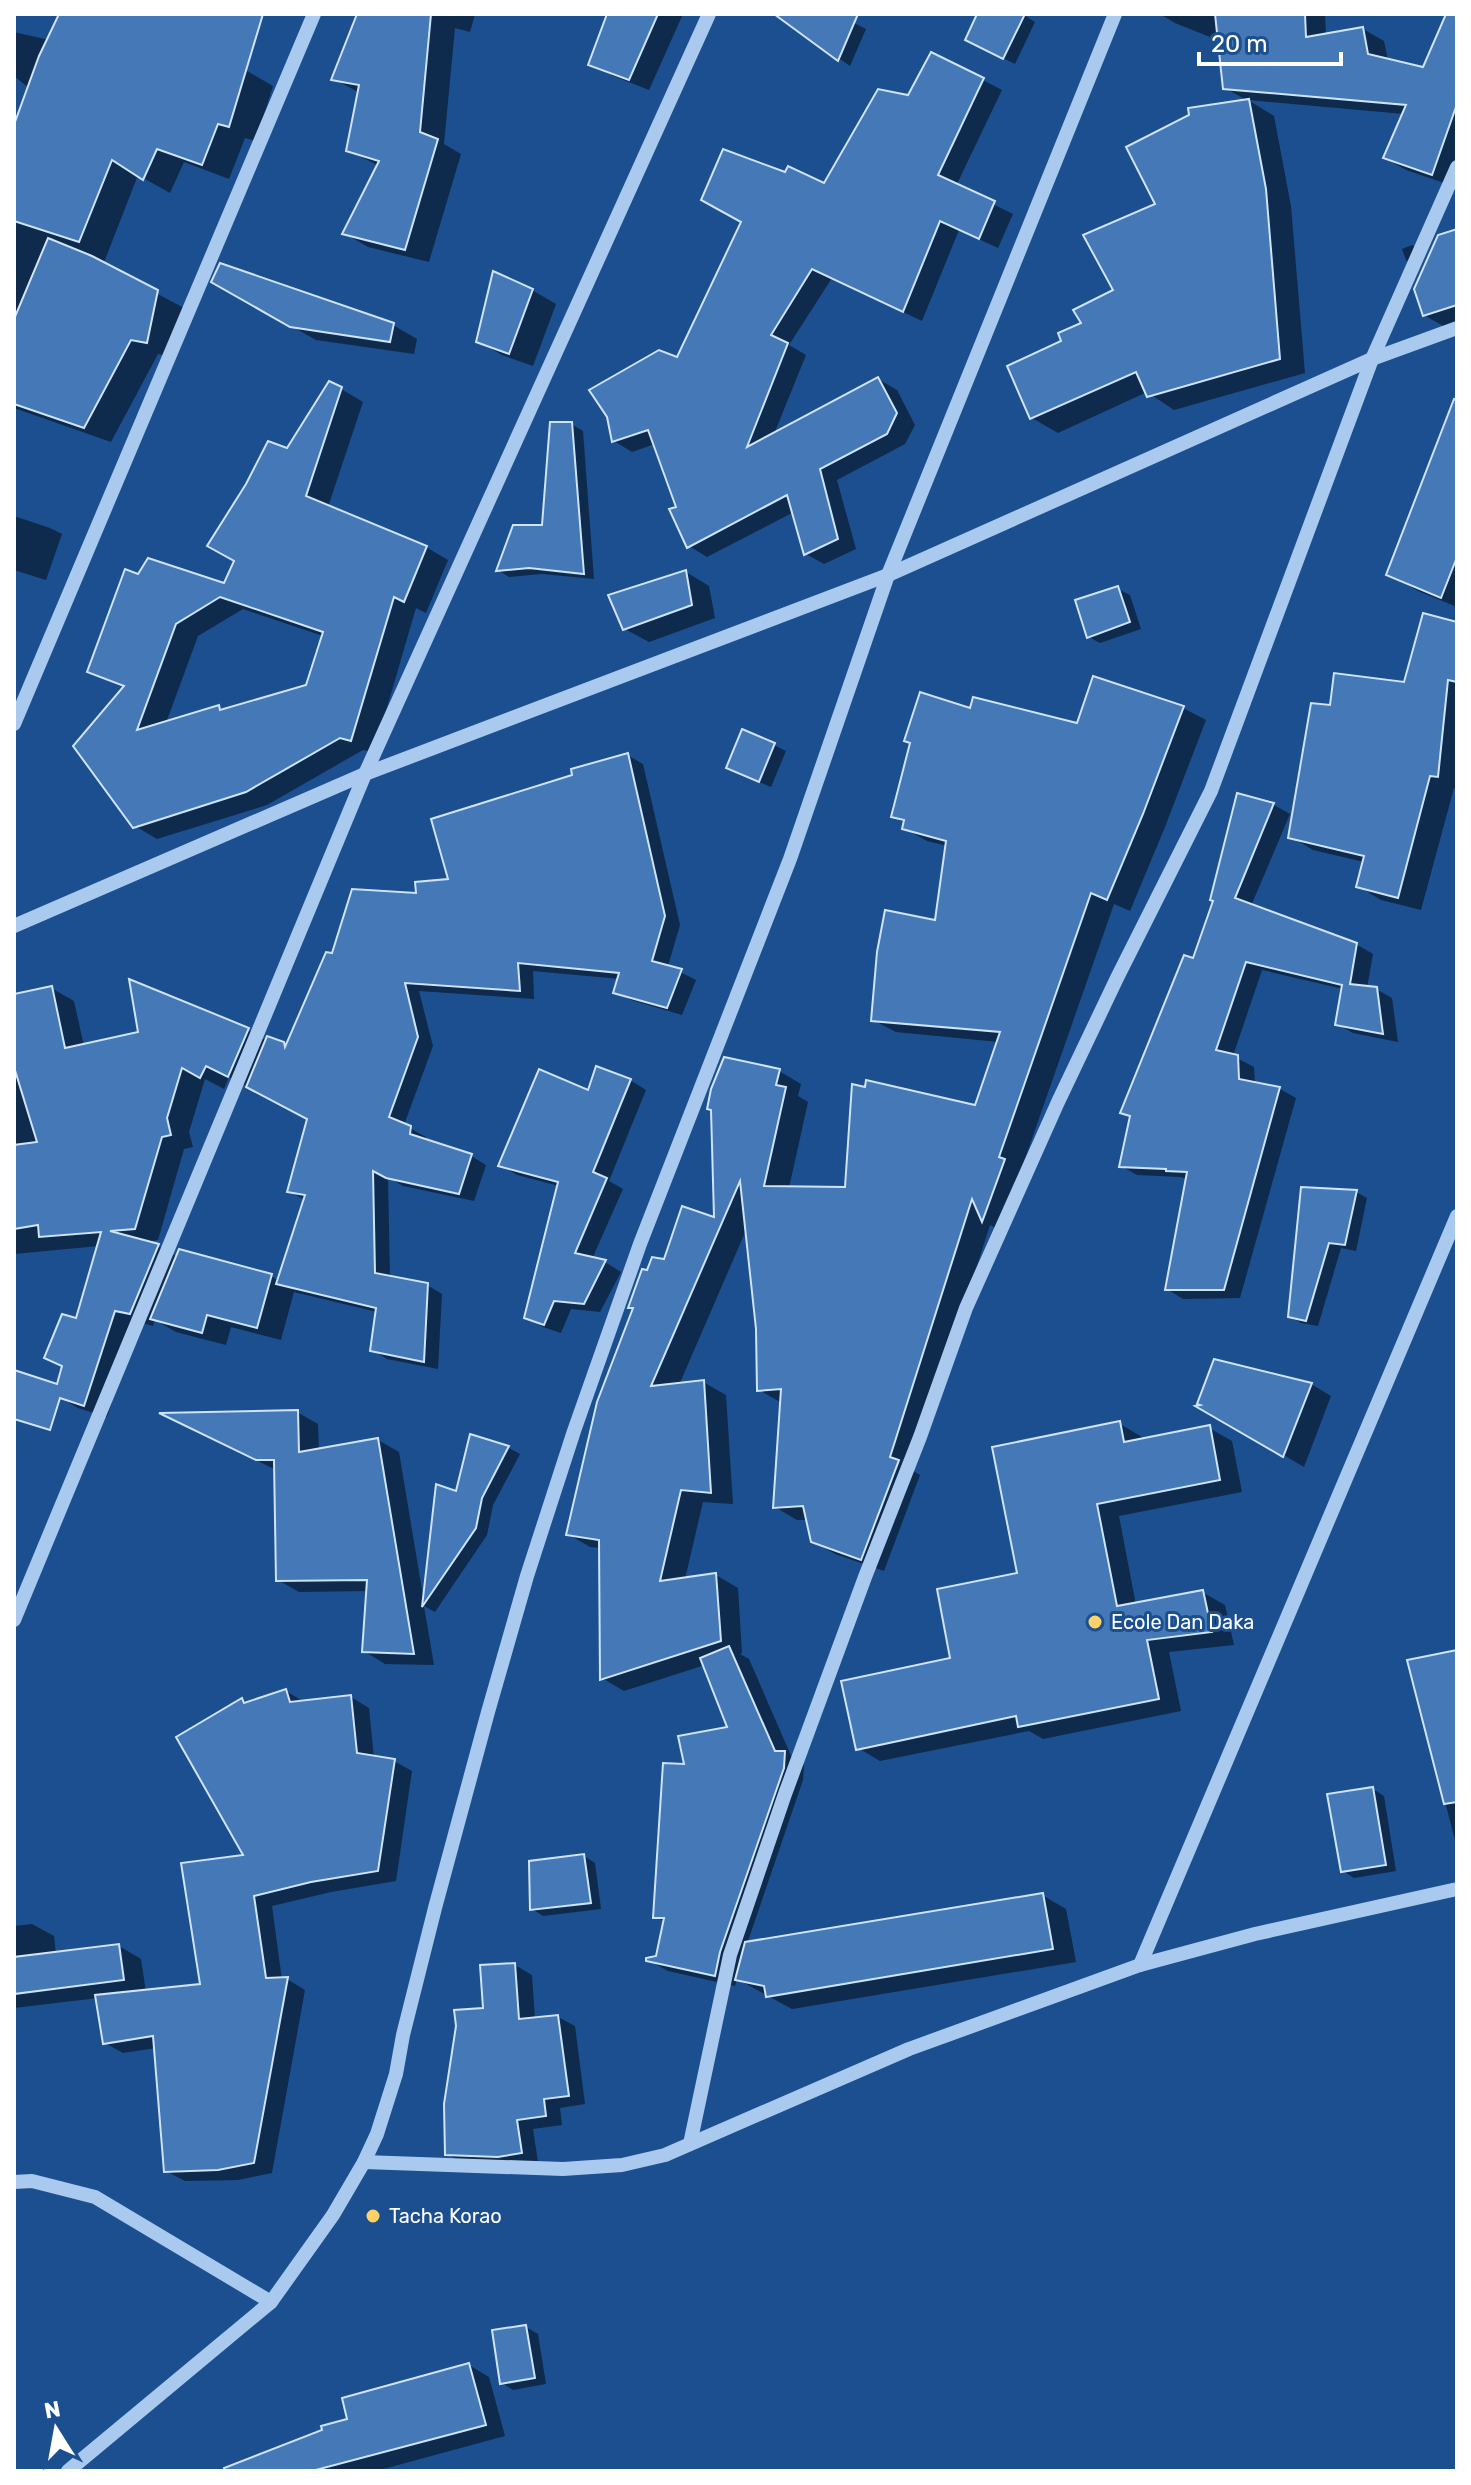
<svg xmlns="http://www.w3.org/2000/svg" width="1471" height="2485" viewBox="0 0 1471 2485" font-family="Rubik,sans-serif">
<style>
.shadow{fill:#0007;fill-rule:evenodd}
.building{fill:#4478b7;stroke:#cfe3fa;stroke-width:2;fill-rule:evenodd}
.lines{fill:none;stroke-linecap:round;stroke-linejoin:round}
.minor{stroke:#a9c9ee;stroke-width:14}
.poi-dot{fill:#ffd166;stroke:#1b4f8f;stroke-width:3}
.labels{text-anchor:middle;stroke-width:6;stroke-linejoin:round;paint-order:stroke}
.poi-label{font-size:20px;fill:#fff;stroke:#1b4f8f;text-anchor:start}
</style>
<rect width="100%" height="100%" fill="#1b4f8f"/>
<g class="shadow">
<polygon points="61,14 141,14 131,36 247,71 273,86 256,141 245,138 229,179 184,162 170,193 138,175 103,265 184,308 173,357 158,354 111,442 14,408 14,124 29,88 14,76 14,32 49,40"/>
<polygon points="359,14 475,14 470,32 455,28 444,144 461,154 429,262 368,247 344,233 379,166 348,150 360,93 334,79"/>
<polygon points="609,14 683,14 649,90 611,75 591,64"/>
<polygon points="812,14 836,14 866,29 850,66 803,33"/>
<polygon points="980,14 1022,14 1035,22 1015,64 979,46"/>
<polygon points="1160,14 1325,14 1326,35 1363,29 1384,41 1388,60 1424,69 1448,14 1457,14 1457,175 1453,186 1406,170 1385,158 1404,114 1248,100 1274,116 1291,206 1305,373 1174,410 1147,392 1058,433 1032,418 1064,342 1115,291 1158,205 1248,101 1225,88 1220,41 1175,23"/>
<polygon points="932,54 1002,90 956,186 1013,214 998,248 959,230 922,321 832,278 789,345 806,355 774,434 878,379 897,390 915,425 905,444 837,480 856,549 824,564 806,554 794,512 707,557 689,546 679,508 655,444 632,452 614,441 678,360 825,186 909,97"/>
<polygon points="1457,231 1457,323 1445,327 1424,315"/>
<polygon points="1412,245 1423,252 1416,266 1406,260 1402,249"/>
<polygon points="214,282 393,325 417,339 414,354 316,340"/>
<polygon points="532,290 556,304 533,366 502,355 478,341"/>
<path d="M341 389 363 402 328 507 426 547 448 560 426 613 416 608 374 752 363 750 267 805 157 839 135 826 124 688 90 671 139 576 226 585 287 451ZM243 609 323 636 307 686 224 710 218 707 166 723 198 636Z"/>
<polygon points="1457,397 1457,607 1418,591 1389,574"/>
<polygon points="571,424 583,431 594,579 542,574 509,577 498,570 544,527"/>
<polygon points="14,516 50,528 62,534 46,580 14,570"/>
<polygon points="686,572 709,586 715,618 649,642 625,629"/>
<polygon points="1118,589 1130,595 1141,629 1100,643 1089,637"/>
<polygon points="1457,624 1457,789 1454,788 1421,910 1381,900 1358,886 1364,862 1313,850 1290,836 1331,707 1405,684"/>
<polygon points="1183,708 1206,720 1165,827 1130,911 1114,904 1021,1170 1005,1233 990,1225 912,1470 920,1475 884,1571 835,1554 812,1540 808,1520 797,1520 775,1507 782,1403 759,1390 758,1328 747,1228 679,1385 703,1382 726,1395 733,1504 703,1502 685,1579 716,1575 738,1588 742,1653 740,1654 749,1659 792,1758 804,1765 803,1780 747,1944 1042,1895 1066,1909 1076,1962 792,2009 737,1979 735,1986 668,1971 648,1960 657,1958 665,1922 655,1916 686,1766 730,1728 705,1665 624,1691 602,1678 601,1548 590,1547 568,1534 634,1309 630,1307 648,1273 666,1262 716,1220 779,1071 801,1084 798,1096 808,1102 789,1188 847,1189 976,1107 999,1042 896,1032 873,1020 937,922 948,846 927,841 904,828 905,823 893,816 971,710 1079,726"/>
<polygon points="774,745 786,751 771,787 740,774"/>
<path d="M627 755 643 764 680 925 668 966 696 980 682 1015 631 1000 616 992 620 979 533 971 534 999 419 991 433 1046 404 1125 426 1137 425 1141 471 1156 486 1165 474 1201 403 1186 388 1177 390 1278 427 1285 442 1294 438 1369 387 1359 372 1350 377 1312 294 1292 281 1340 231 1327 226 1345 176 1332 155 1320 153 1326 138 1322 107 1417 78 1408 56 1395 99 1246 14 1254V996L51 988 74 1001 84 1046 248 1030 267 1041 287 1047 333 955 418 895 451 880 574 776ZM229 1077 310 1119 289 1191 305 1200 279 1281 271 1276 178 1257 158 1246 145 1242 158 1240 184 1149 193 1147 189 1132 205 1079 224 1089Z"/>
<polygon points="1238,796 1274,805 1290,814 1251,906 1356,944 1373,954 1367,988 1376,989 1392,998 1398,1042 1353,1033 1337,1024 1343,989 1262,970 1233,1056 1254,1067 1255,1084 1280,1089 1296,1098 1240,1298 1183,1299 1167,1289 1188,1179 1180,1177 1137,1175 1121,1166 1132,1118 1122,1113 1194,961 1215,900"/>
<polygon points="630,1080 646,1090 609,1181 623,1189 592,1259 605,1262 621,1272 600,1312 571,1309 561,1333 543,1327 527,1317 559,1186 517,1175 501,1165 589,1093"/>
<polygon points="1356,1192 1367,1198 1356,1251 1341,1248 1318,1326 1301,1323 1290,1316"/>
<polygon points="1311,1384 1331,1396 1304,1467 1201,1407"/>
<polygon points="297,1412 318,1424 319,1450 378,1440 399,1452 424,1602 458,1493 472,1437 509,1448 520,1454 493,1505 487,1535 435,1612 424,1606 434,1665 385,1664 364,1651 368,1591 299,1592 278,1580 276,1470 166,1415"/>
<polygon points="1120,1424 1142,1437 1143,1440 1209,1428 1232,1441 1242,1492 1119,1516 1136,1605 1202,1592 1225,1605 1234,1645 1169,1652 1181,1711 1043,1739 1029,1731 880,1761 858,1748 953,1660 1019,1575"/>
<polygon points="1457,1652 1457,1848 1409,1662"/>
<polygon points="286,1691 304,1702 351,1697 369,1708 374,1758 394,1761 412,1771 396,1881 331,1892 272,1906 282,1980 287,1979 305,1990 272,2173 238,2180 185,2181 166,2171 156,2048 123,2053 105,2043 98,1998 14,2008 14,1926 32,1924 54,1936 56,1954 119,1946 141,1959 146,1992 202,1986 246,1856 242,1700 249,1704"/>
<polygon points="1373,1789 1384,1796 1396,1871 1354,1878 1343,1871"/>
<polygon points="584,1856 595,1863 601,1909 543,1916 532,1909"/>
<polygon points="515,1965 532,1975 535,2019 558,2017 575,2026 585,2104 560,2108 562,2125 533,2129 538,2162 463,2163 447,2154 485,2010"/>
<polygon points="526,2327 538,2334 546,2384 513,2390 502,2383"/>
<polygon points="469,2365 489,2377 505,2436 376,2471 227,2471 350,2421"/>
</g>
<g class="building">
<polygon points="59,14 263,14 229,127 218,124 202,165 157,149 143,180 112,160 79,242 14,221 15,122 39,56"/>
<polygon points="357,14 431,14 420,132 438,139 405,250 342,234 379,161 346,151 359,85 331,80"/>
<polygon points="607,14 658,14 629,80 588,65"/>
<polygon points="774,14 858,14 838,61"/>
<polygon points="977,14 1025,14 1003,59 965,40"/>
<polygon points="1215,14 1305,14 1306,37 1363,27 1368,54 1423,67 1446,14 1457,14 1457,104 1432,175 1383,158 1406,105 1223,89"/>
<polygon points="931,52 984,78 938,175 995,201 979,239 940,221 903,312 812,269 771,335 788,343 747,447 878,377 897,413 887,434 820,469 838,539 804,555 787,495 687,548 669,509 676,507 648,430 612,442 607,417 589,390 659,350 677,357 741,222 701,200 723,149 785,172 788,166 824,183 878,89 908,95"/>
<polygon points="1249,99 1266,189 1280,359 1147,397 1136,372 1030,419 1007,366 1061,341 1058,333 1081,323 1073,310 1113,290 1083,235 1155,204 1126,147 1189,115 1188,108"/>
<polygon points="1457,229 1457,305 1423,316 1414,289 1438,235"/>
<polygon points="48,238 92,256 158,290 147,343 131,340 84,428 14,404 14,319"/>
<polygon points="220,263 394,323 390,342 290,327 211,282"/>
<polygon points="493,271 533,289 509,354 476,342"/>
<path d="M329 381 342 387 306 496 427 546 404 602 394 597 351 741 340 738 246 792 133 828 73 746 124 686 87 672 125 569 138 574 148 558 224 583 234 561 207 546 246 484 268 441 287 448ZM220 597 323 632 306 685 220 710 219 705 137 730 176 624Z"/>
<polygon points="1454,399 1457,400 1457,557 1441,598 1386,575"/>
<polygon points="550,422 572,422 584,574 529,568 496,571 513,525 542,525"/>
<polygon points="686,570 692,605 623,630 608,595"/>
<polygon points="1118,586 1130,622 1087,638 1075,600"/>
<polygon points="1423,613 1457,622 1457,682 1448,680 1438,777 1430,776 1398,898 1356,887 1364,856 1288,838 1311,703 1330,705 1334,673 1404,682"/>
<polygon points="1093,676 1184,706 1143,814 1107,900 1091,893 999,1157 1005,1159 982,1222 972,1199 890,1457 899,1460 861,1560 811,1542 803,1506 773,1508 781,1389 757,1391 756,1329 740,1181 651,1386 704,1380 711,1493 681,1490 660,1581 716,1573 721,1641 600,1680 599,1540 566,1535 597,1402 633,1308 628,1308 642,1269 647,1270 652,1257 664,1259 682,1206 714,1217 711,1110 707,1109 711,1089 724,1057 780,1069 776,1085 786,1087 764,1186 845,1187 852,1084 865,1087 866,1080 975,1105 1000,1032 871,1021 877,952 885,910 935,920 946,841 902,829 904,820 891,817 910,743 904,741 920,692 970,708 973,697 1077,723"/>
<polygon points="742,729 775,743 759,782 726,768"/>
<polygon points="628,753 665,916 652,961 682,969 667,1008 613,993 619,973 518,963 520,991 405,983 418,1037 389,1117 411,1126 410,1134 472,1154 459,1194 386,1178 373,1171 375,1273 428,1283 424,1362 370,1351 376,1308 276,1284 305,1195 287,1192 307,1119 246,1087 267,1036 284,1042 285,1047 326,952 332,953 352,889 416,893 415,882 448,879 431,819 572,775 571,769"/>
<polygon points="1237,793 1274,803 1235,898 1357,943 1350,984 1377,987 1383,1034 1335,1025 1342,985 1246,962 1216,1050 1238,1055 1239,1079 1280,1087 1224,1290 1165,1290 1187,1172 1166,1171 1166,1169 1119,1167 1130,1116 1120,1113 1184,955 1193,958 1213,901 1210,900"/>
<polygon points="129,979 249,1028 228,1077 206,1066 200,1078 182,1068 167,1118 171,1135 162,1137 135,1229 110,1231 159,1244 130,1314 115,1311 84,1406 60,1398 50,1430 14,1419 14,1370 57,1384 62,1366 44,1358 62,1314 76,1318 101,1232 39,1237 38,1225 14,1229 14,1145 37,1142 14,1067 14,994 52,986 65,1048 138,1032"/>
<polygon points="596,1066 631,1079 593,1172 607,1178 575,1253 606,1260 584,1304 554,1301 544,1325 524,1318 558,1182 498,1166 539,1069 588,1090"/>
<polygon points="1301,1187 1357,1190 1345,1245 1329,1243 1306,1321 1288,1317"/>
<polygon points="179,1249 272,1274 257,1328 207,1315 202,1333 150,1319"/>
<polygon points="1214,1359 1312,1383 1283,1457 1195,1406 1200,1405 1197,1404"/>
<polygon points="298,1410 299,1452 378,1438 414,1654 362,1652 367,1580 276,1581 274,1460 256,1460 159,1413"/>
<polygon points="1120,1421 1124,1442 1210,1425 1220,1480 1097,1504 1117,1606 1203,1590 1212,1632 1147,1640 1159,1699 1018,1727 1016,1716 856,1750 841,1681 950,1658 937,1589 1017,1573 992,1447"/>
<polygon points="470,1434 509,1446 482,1498 476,1528 422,1607 436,1484 456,1491"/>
<polygon points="729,1646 775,1751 785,1751 784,1768 720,1952 715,1976 646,1961 646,1958 656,1956 664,1918 653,1918 663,1763 684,1764 678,1736 727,1727 700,1658"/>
<polygon points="1457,1650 1457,1802 1444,1804 1407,1660"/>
<polygon points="286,1689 290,1702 351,1695 357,1753 395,1759 378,1871 311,1882 254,1896 266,1978 288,1977 254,2163 218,2170 164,2172 153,2036 103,2044 95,1995 200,1984 181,1863 243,1855 176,1737 242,1698 244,1703"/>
<polygon points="1373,1787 1386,1865 1341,1872 1327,1794"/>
<polygon points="584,1854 591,1903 530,1910 529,1861"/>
<polygon points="1043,1893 1053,1949 766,1997 764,1986 735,1980 745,1942"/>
<polygon points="119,1944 124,1980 14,1994 14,1957"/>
<polygon points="515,1963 519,2019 558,2015 569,2096 544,2099 546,2116 517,2120 522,2153 498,2157 445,2155 444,2104 456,2026 454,2010 483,2008 480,1965"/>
<polygon points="526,2325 535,2378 500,2384 492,2330"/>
<polygon points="469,2363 486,2425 312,2471 225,2471 224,2468 322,2430 321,2426 347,2419 342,2398"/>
</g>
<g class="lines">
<g class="minor">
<polyline points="14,724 314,14"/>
<polyline points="14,926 365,774 888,575 1372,359 1457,328"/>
<polyline points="14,1620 365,774 709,14"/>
<polyline points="1140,1965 1457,1216"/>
<polyline points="690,2144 730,1955 785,1794 865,1577 920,1437 966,1308 1058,1102 1117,978 1211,791 1372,359 1457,167"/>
<polyline points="364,2162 563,2169 622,2165 665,2155 909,2049 1140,1965 1255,1934 1457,1889"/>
<polyline points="14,2182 32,2181 95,2197 271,2302"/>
<polyline points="68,2471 271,2302 333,2215 364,2162 377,2134 396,2074 403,2035 435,1908 488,1712 527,1576 574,1431 640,1244 790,859 888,575 1115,14"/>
</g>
</g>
<g class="poi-dot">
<circle cx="1095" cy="1622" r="8"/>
<circle cx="373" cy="2216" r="8"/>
</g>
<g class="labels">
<g class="poi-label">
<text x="1111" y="1629">Ecole Dan Daka</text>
<text x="389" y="2223">Tacha Korao</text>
</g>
</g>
<rect width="1471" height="2485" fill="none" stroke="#ffffff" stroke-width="32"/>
<g transform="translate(56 2429) rotate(349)" stroke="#1b4f8f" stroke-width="6" paint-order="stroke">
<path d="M0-6L14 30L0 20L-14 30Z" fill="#ffffff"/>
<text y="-12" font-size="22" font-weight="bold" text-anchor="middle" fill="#ffffff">N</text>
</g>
<path d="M1199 52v12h142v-12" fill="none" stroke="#ffffff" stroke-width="4"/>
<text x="1211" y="52" font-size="24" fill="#ffffff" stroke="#1b4f8f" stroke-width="6" paint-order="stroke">20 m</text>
</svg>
